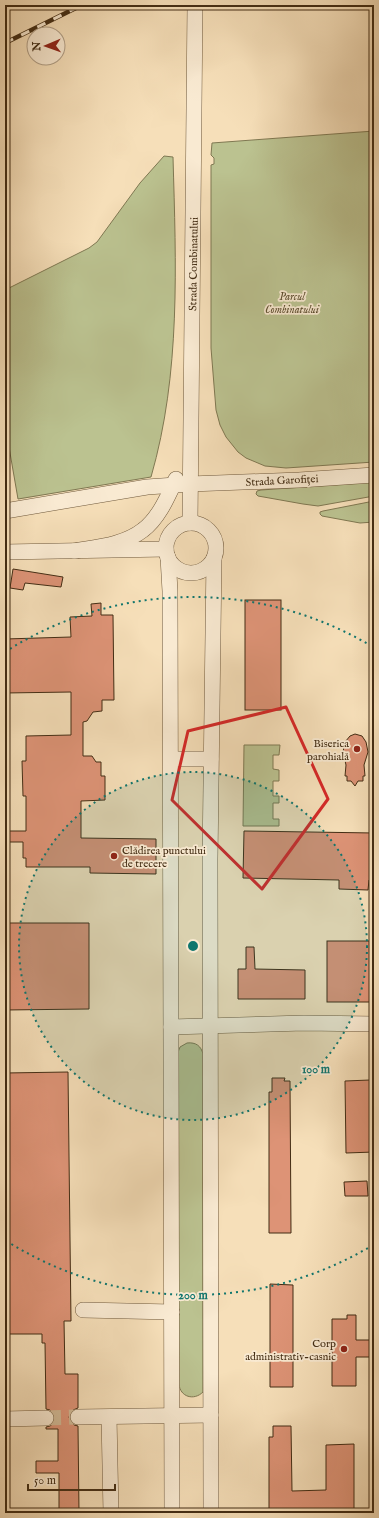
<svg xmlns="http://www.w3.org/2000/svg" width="379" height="1518" viewBox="0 0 379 1518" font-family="'IM FELL English',serif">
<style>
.green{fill:#bbc290;stroke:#7f7852}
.building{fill:#dd9376;stroke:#432d14}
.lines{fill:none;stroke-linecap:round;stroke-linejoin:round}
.minor-tunnel{stroke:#d2bb98;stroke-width:15;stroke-dasharray:15 8;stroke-linecap:butt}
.minor-casing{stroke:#705a3d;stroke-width:16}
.minor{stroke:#f9ead2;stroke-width:15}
.rail-casing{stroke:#432d14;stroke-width:4.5}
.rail{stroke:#f9ead2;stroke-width:3;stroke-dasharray:9;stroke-linecap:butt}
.marked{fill:none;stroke:#d62828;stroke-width:3;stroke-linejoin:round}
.ring{fill:none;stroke:#0f766e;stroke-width:2;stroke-dasharray:2 4}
.poi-dot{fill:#8f2418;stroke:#f9ead2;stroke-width:1.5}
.labels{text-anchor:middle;stroke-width:3.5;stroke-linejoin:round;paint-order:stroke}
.street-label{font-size:11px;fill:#432d14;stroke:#f9ead2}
.park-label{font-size:11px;font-style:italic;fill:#5b4b2d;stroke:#f9ead2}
.poi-label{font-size:11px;fill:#432d14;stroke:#f9ead2;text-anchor:end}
.centre{fill:#0f766e;stroke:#f9ead2;stroke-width:2}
.ring-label{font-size:12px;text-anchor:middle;font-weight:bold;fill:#0f766e;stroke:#f9ead2;stroke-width:3.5;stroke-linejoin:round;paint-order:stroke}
</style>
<rect width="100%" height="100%" fill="#f6dfb9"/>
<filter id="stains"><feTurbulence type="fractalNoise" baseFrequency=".005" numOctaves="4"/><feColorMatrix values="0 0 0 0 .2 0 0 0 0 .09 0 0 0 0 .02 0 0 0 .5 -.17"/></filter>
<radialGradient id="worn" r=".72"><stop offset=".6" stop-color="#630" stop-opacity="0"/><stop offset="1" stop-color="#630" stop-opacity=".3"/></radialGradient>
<g class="green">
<polygon points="374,131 374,462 286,468 265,466 246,458 238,452 226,437 220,425 216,410 211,348 211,165 214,164 214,158 211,155 212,143"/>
<path d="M164 156 173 157C176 264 181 373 151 477L18 499 5 424V290L89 248 97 242 140 183Z"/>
<polygon points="374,482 374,496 318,506 303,504 258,496 256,494 257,491 261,490"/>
<polygon points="374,501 374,522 360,523 322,516 320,514 320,512 323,511"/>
<polygon points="244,745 280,745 279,755 273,755 273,769 279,770 279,781 273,781 273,796 279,796 279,803 273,803 273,819 279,819 279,826 243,826"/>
<path d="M187 1043C196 1042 201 1046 203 1054V1392C194 1401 180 1397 179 1384L177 1055 180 1047Z"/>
</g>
<g class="building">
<polygon points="13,569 63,577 61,587 25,583 23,590 10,588"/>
<rect x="245" y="600" width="36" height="110"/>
<polygon points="101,603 101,615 113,615 114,700 102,700 102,711 93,712 87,721 83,722 83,756 92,756 96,762 101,762 101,776 105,776 105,800 81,801 81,838 156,839 156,874 90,873 90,867 26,867 26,858 23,858 23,842 5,842 5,831 26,831 26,796 23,796 22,761 26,761 26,736 71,735 71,692 5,693 5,639 71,637 70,617 92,616 91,604"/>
<polygon points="355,734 362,736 366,742 368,752 364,765 365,776 363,776 363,781 358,781 355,786 351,781 347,781 347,776 345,776 346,765 343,752 345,742 350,736"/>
<polygon points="244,831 374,833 374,880 369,880 368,890 339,889 339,880 243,878"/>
<polygon points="5,923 89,923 89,1009 5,1010"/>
<rect x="327" y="941" width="47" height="61"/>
<polygon points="246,947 254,947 255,969 305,970 305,999 238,999 238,969 246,969"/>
<polygon points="68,1072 71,1321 64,1321 65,1374 78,1374 78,1408 73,1410 69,1417 71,1422 74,1425 78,1426 79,1513 59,1513 59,1473 36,1473 36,1461 58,1461 58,1429 46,1429 46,1427 50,1426 54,1423 55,1418 53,1413 50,1410 46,1409 45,1343 42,1343 42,1334 7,1334 7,1322 5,1322 5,1073"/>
<polygon points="272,1078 285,1078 284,1081 290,1081 291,1233 269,1233 269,1092 272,1092"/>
<polygon points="370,1080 370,1105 374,1105 374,1152 346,1153 345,1081"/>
<polygon points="367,1181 368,1196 345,1196 344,1182"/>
<polygon points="270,1284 293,1285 293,1387 270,1387"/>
<polygon points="347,1315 356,1315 356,1340 374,1340 374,1357 356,1357 356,1386 332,1386 332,1319 347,1319"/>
<polygon points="273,1426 291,1426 292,1491 326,1490 326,1445 354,1444 354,1513 326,1513 326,1511 292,1511 292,1513 269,1513 269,1437 273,1437"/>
</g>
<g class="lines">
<polyline class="minor-tunnel" points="46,1418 78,1417"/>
<g class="minor-casing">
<g id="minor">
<polyline points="5,511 147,487 190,484 299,480 374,475"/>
<polyline points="190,523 195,5"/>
<circle cx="191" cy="548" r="25"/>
<path d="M74 551C97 547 124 545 143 530 159 518 168 496 176 479"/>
<polyline points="5,552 166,549"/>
<polyline points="168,557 170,591 172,1513"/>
<polyline points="171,759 211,759"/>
<polyline points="171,1027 304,1023 374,1024"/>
<polyline points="83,1310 172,1312"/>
<polyline points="78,1417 211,1415"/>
<polyline points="109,1417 111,1513"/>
<polyline points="5,1419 46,1418"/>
<polyline points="211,1513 210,860 214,558"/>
</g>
</g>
<use href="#minor" class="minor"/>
<g class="rail-casing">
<polyline id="rail" points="5,43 82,5"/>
</g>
<use href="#rail" class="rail"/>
</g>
<path class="marked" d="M286 707 328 799 262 889 172 800 188 731Z"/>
<circle cx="193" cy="946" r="174" fill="#0f766e" fill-opacity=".12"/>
<g class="ring">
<circle cx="193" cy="946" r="174"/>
<path d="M373 1245A349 349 0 0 1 5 1240M5 652A349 349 0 0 1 373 647"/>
</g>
<g class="poi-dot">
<circle cx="357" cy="749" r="4"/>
<circle cx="114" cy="856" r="4"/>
<circle cx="344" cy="1349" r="4"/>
</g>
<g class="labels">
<g class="street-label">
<text transform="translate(193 264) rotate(-89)" y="4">Strada Combinatului</text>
<text transform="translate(282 480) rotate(-3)" y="4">Strada Garofiței</text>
</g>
<g class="park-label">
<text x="292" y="300">Parcul<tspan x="292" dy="13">Combinatului</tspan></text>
</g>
<g class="poi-label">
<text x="349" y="747">Biserica<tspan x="349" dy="13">parohială</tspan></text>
<text x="122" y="854" text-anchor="start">Clădirea punctului<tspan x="122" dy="13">de trecere</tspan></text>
<text x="336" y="1347">Corp<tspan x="336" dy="13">administrativ-casnic</tspan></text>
</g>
</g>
<circle cx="193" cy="946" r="6" class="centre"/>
<g class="ring-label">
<text x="316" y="1073">100 m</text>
<text x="193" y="1299">200 m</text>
</g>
<rect width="379" height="1518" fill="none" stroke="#f6dfb9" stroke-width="20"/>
<rect x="6" y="6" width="367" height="1506" fill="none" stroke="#432d14" stroke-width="2"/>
<rect x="10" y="10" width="359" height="1498" fill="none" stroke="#432d14"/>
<g transform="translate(46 46) rotate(268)"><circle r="19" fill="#f9ead2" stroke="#b09e86"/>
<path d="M0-3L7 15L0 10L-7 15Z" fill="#8f2418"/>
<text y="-6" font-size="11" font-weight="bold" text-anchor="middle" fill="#432d14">N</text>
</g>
<path d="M28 1484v6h87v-6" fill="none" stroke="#432d14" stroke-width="2"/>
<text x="34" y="1484" font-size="12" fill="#432d14" stroke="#f9ead2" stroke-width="3" paint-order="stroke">50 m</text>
<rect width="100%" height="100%" filter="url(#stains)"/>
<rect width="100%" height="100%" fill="url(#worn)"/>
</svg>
